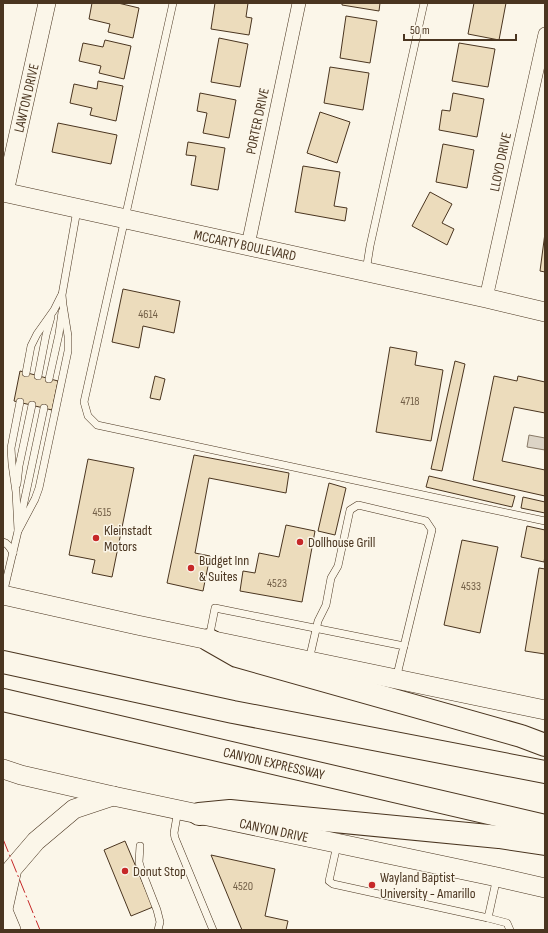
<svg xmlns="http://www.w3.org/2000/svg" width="548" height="933" viewBox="0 0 548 933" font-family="'Sofia Sans Condensed',sans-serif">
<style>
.water{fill:#dcd4c6;stroke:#887966}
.building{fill:#ecdcbc;stroke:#4a3520}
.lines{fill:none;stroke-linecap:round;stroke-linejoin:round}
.service-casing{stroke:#4a3520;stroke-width:8}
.minor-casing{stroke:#4a3520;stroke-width:14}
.tertiary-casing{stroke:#4a3520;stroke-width:18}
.secondary-casing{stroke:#4a3520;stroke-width:20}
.motorway-casing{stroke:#4a3520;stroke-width:24}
.service{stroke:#fbf6e9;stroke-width:7}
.minor{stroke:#fbf6e9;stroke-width:13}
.tertiary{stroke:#fbf6e9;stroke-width:17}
.secondary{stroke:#fbf6e9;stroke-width:19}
.motorway{stroke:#fbf6e9;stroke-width:22}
.power{stroke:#c62828;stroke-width:1;stroke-dasharray:14 3 2 3;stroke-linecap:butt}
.poi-dot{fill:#c62828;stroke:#fbf6e9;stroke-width:1.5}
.labels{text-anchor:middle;stroke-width:3;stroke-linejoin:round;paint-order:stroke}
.number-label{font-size:12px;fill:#725f47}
.street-label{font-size:14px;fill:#4a3520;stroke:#fbf6e9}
.poi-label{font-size:14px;fill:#4a3520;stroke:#fbf6e9;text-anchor:start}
</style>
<rect width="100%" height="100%" fill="#fbf6e9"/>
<polygon class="water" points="529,435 545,438 545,450 527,447"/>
<g class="building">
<polygon points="92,3 118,3 139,8 133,38 108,32 110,24 89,19"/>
<polygon points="215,3 248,3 246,17 252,18 249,35 211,29"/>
<polygon points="342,3 380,3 379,11 342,5"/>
<polygon points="474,3 506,3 499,40 468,34"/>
<polygon points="346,16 377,21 370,63 340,58"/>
<polygon points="219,38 248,44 240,87 211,82"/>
<polygon points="105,40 131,46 124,79 99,73 101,66 79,61 83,43 103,47"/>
<polygon points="459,43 495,49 488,87 452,81"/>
<polygon points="330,67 369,73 363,110 324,103"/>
<polygon points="98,81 123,86 116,121 90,115 92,108 70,103 74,84 97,89"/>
<polygon points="200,93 236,100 229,138 203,133 207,113 197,111"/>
<polygon points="453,93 484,99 477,137 439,130 442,110 450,111"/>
<polygon points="320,112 350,122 337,163 307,153"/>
<polygon points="58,123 117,135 111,164 52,152"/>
<polygon points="188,142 225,148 218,190 191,185 196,156 186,155"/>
<polygon points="443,144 474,150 467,188 436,182"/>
<polygon points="303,166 340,172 334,206 347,208 345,221 295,212"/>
<polygon points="430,192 452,204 442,223 454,229 447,245 412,226"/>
<polygon points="545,233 545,272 540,271"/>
<polygon points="123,289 180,301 174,333 143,326 139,348 112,342"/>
<polygon points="390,347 417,352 415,365 443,370 431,441 376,432"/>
<polygon points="455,361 465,364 442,471 431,469"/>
<polygon points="20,371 58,381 52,410 14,401"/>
<polygon points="155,376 165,379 160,400 150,398"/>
<polygon points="494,376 517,381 518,376 545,382 545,413 514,407 502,461 545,470 545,496 473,480"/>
<polygon points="194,455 289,473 286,493 209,478 195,553 210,556 203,591 167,583"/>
<polygon points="88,459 134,468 112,577 92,573 95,560 69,555"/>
<polygon points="429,476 515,496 512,507 426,487"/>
<polygon points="329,483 346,488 335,535 318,531"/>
<polygon points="523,497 545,502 545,513 521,508"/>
<polygon points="286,525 315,531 302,602 240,591 243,571 255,573 259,553 279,557"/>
<polygon points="527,526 545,530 545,556 544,562 521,557"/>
<polygon points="462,540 498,547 480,633 444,625"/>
<polygon points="539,568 545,569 545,654 525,651"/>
<polygon points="125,841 153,907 131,916 104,850"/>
<polygon points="211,855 275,869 265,916 288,921 286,930 242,930"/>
</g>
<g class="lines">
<g class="service-casing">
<g id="service">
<polyline points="173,3 84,402 88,416 97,425 545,521"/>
<polyline points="366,271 370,246 424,3"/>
<polyline points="26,373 31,346 37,334 54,310 61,296"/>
<polyline points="38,376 46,335 51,317"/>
<polyline points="49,379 59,334 62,312"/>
<polyline points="17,484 19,466 32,405"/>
<polyline points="20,521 44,408"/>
<polyline points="18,530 16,492 12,464 11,448 20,402"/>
<path d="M3 542C8 543 10 548 13 553"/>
<polyline points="3,594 18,531 35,499 39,488 68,351 68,336 63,305 62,295 77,210"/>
<polyline points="209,638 215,608 404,646 396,679"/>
<polyline points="309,660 318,621 326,605 331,578 338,566 350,510 358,505 426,521 432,530 404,646"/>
<polyline points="178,810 174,833 175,838 213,930"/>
<polyline points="337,845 329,881 333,884 488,918 497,877"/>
<polyline points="140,846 139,862 141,869 157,910 160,922 158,930"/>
<polyline points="488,918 507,923 510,930"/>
</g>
</g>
<g class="minor-casing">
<g id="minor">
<polyline points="248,245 299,3"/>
<polyline points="486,298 545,34"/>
</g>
</g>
<g class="tertiary-casing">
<polyline id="tertiary" points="5,192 47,3"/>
</g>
<g class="secondary-casing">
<g id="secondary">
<polyline points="3,192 486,298 545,312"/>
<polyline points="3,595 137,625 545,710"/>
<polyline points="3,769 21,775 113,796 497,877 545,888"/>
<polyline points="3,909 12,869 36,841 74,809 113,796"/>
<polyline points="3,911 11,930"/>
</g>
</g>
<g class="motorway-casing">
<g id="motorway">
<polyline points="209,640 237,656 521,736 545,745"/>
<polyline points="3,662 233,712 545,772"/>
<polyline points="3,700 545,826"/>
<polyline points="199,814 230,811 499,837 545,844"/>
</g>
</g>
<use href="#service" class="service"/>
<use href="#minor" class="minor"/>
<use href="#tertiary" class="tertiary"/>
<use href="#secondary" class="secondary"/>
<use href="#motorway" class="motorway"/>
<polyline class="power" points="3,839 40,930"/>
</g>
<g class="poi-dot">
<circle cx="96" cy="538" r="4"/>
<circle cx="300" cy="542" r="4"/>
<circle cx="191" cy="568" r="4"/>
<circle cx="125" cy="871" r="4"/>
<circle cx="372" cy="885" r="4"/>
</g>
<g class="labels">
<g class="number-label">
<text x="148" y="318">4614</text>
<text x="410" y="405">4718</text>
<text x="102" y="516">4515</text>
<text x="277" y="587">4523</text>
<text x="471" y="590">4533</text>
<text x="243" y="890">4520</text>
</g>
<g class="street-label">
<text transform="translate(26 98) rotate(-77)" y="5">LAWTON DRIVE</text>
<text transform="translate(257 121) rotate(-78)" y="5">PORTER DRIVE</text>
<text transform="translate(500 162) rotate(-78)" y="5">LLOYD DRIVE</text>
<text transform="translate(245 245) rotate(12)" y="5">MCCARTY BOULEVARD</text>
<text transform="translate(274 763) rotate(13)" y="5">CANYON EXPRESSWAY</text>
<text transform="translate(274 830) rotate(12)" y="5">CANYON DRIVE</text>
</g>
<g class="poi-label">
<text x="104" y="535">Kleinstadt<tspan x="104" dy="16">Motors</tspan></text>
<text x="308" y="547">Dollhouse Grill</text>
<text x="199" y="565">Budget Inn<tspan x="199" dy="16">&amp; Suites</tspan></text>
<text x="133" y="876">Donut Stop</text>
<text x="380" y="882">Wayland Baptist<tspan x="380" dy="16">University - Amarillo</tspan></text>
</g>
</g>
<rect width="548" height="933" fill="none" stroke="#4a3520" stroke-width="8"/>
<path d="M404 34v6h112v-6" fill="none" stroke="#4a3520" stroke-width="2"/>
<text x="410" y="34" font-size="12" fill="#4a3520" stroke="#fbf6e9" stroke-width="3" paint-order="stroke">50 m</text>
</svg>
